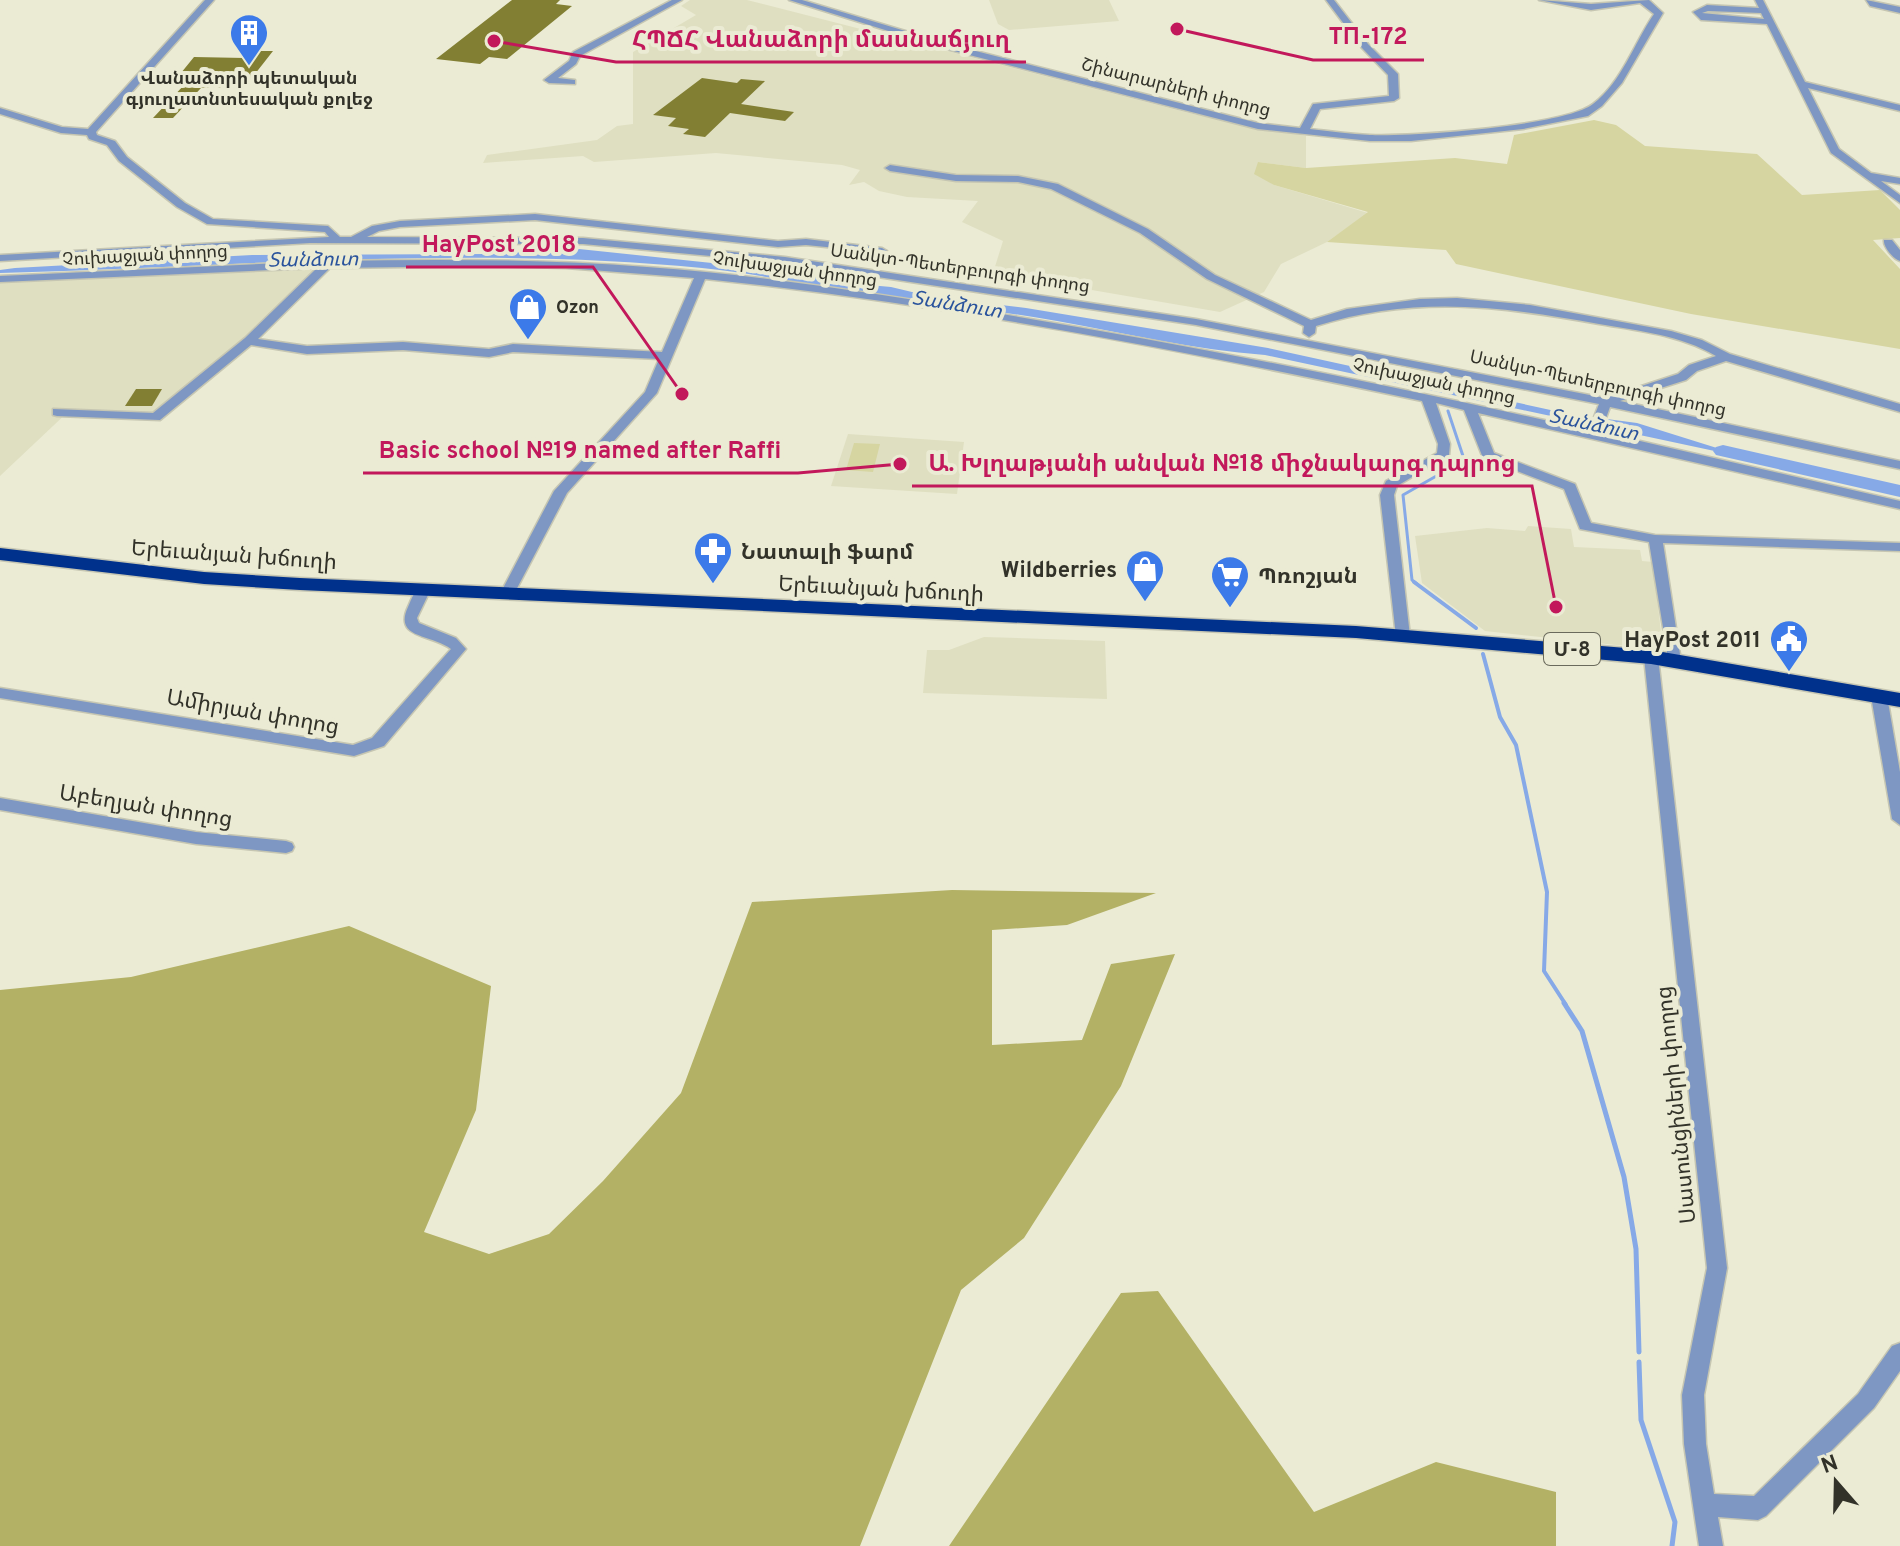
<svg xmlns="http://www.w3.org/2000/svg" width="1900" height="1546" viewBox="0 0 1900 1546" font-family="Overpass,'Noto Sans Armenian',sans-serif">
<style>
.built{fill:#dfdfc1}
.green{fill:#d6d5a1}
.forest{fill:#b3b165}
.water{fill:#86a9e7}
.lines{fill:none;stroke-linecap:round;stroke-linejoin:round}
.stream-far2{stroke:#86a9e7;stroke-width:3}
.stream-far1{stroke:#86a9e7;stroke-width:4}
.stream{stroke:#86a9e7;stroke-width:5}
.river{fill:#86a9e7;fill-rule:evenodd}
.building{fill:#827f33}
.minor-casing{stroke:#c6c6b2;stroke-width:3}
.highway-casing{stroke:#c6c6b2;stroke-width:3}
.minor{fill:#7e97c3;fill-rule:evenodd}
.highway{fill:#00318c;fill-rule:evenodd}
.labels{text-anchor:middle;stroke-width:8;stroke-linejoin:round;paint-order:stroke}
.far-poi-label{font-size:18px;font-weight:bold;fill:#323229;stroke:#ebebd4}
.far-street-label{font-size:18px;fill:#323229;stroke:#ebebd4}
.far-water-label{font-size:20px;font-style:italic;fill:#2a539c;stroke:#ebebd4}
.shield{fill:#ebebd4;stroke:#6a6a5c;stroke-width:2}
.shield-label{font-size:20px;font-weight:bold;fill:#323229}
.poi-label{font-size:22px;font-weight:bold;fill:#323229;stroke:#ebebd4;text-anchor:start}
.street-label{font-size:22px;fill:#323229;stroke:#ebebd4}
.leader{fill:none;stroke:#c2185b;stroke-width:3}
.callout-dot{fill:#c2185b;stroke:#ebebd4;stroke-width:3}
.callout-label{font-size:24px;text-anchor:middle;font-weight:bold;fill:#c2185b;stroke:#ebebd4;stroke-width:8;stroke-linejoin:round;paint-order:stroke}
</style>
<rect width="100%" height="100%" fill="#ebebd4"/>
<g class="built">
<polygon points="690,0 747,0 1193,114 1306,136 1306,168 1258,162 1274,185 1368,213 1327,242 1281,264 1264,292 1220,312 993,273 1003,241 962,222 978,201 907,197 879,191 864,182 849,185 860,170 842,165 716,153 594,162 583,156 483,163 487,155 597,140 617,126 633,124 633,52 696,15 681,6"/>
<polygon points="989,0 1109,0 1119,21 1009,30 998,24"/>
<polygon points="321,266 244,340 153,414 71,409 0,476 0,282"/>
<polygon points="848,434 964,442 957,494 831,486"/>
<polygon points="1528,526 1571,529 1574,547 1640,550 1642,561 1653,562 1663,650 1485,631 1422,583 1415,536 1487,528 1525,531"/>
<polygon points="984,637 1105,641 1107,699 923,693 927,650 949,650"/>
</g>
<g class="green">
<polygon points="1594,120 1616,125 1645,146 1757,154 1802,195 1880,190 1900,210 1900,238 1873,240 1900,269 1900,349 1691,314 1456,264 1446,250 1327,242 1368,212 1274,185 1254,174 1258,162 1306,168 1455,158 1507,164 1514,135"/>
<polygon points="854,443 880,444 873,472 846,470"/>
</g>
<g class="forest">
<polygon points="952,890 1156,893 1067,925 992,930 992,1045 1082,1040 1111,964 1175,954 1121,1086 1024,1238 961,1290 860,1546 0,1546 0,990 131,977 349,926 491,986 476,1110 424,1232 489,1254 549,1234 603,1181 681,1093 752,902"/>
<polygon points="1158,1291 1314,1512 1436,1462 1556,1492 1556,1546 949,1546 1121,1293"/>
</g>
<path class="water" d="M579 249 798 272 836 282 891 287 933 297 1026 308 1268 348 1569 414 1637 423 1752 459 1265 355C1195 350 1125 333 1057 321 981 308 905 299 829 288 787 281 745 272 702 268 469 245 234 267 0 273V270L15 268 252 255 488 254Z"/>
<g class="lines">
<polyline class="stream-far2" points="1417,584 1412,580 1403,495 1461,462 1463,456 1448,411"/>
<g class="stream-far1">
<polyline points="1414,582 1476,628"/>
<polyline points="1483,654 1500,717 1516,745 1547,892 1544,971 1566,1005"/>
</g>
<g class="stream">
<polyline points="1564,1003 1582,1031 1624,1177 1636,1249 1639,1352"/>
<polyline points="1639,1362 1641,1420 1675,1522 1672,1546"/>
</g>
<polygon class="river" points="1723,445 1900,485 1900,497 1716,455 1713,451 1716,447"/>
</g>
<g class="building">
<polygon points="512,0 560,0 556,4 572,6 507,59 489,57 480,64 436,59"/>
<polygon points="250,51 273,51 244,88 201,88 173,118 153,118 185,84 172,84 194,57 245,58"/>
<polygon points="702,78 737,83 741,79 765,81 741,104 794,112 785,121 730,113 705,137 683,134 689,129 668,126 676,118 653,115"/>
<polygon points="136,389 162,389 152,406 125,406"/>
</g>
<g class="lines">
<g class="minor-casing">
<g id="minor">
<path d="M205 0H214L96 132 97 135 115 141 127 157 185 203 213 219 328 226 340 237H351L372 226 400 221 535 214 778 241 806 239 882 248 887 251 886 253 806 245 778 247 535 220 400 227 379 231 367 237 583 238 785 257 1196 319 1605 398 1678 374 1689 365 1716 356C1681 335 1639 331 1599 324 1500 306 1414 295 1316 326L1315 333 1309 337 1303 333 1304 326 1207 279 1140 233 1051 189 1018 182 956 181 890 171 885 168 890 165 956 175 1018 176 1058 184 1148 229 1215 275 1311 320 1347 309 1420 299 1457 298 1530 305 1671 331 1702 340 1730 354 1900 404V412L1726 361 1697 371 1686 380 1620 401 1900 461V469L1610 407 1601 432 1900 501V509L1478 413 1494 453 1575 484 1591 523 1655 535 1900 543V551L1663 543 1681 661 1674 666 1669 664 1649 542 1580 529 1564 489 1483 458 1464 410 1436 403 1450 444 1449 455 1397 486 1394 495 1410 636 1403 641 1396 636 1380 495 1386 481 1437 453 1438 444 1422 401C1185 351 946 304 705 279L657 393 567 493 514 594 512 597H502L500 594 554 491 645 392 659 359 513 352 489 357 403 350 307 354 251 345 160 420 57 416 53 415V409L153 413 245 338 317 268 0 282V276L324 261 330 259 335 261C439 259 543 259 647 267 760 275 871 293 983 311 1187 344 1389 385 1589 430L1599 404 1196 325 785 263 583 244 310 243 0 261V255L329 237 325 232 207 224 177 207 119 161 107 145 89 139 87 135 61 133 0 114V108L62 127 88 129ZM485 266 566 268 694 278 662 352 513 344 489 349 403 342 307 346 258 339 330 268Z"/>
<polygon points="672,0 682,0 580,56 576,64 558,78 575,80 575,84 549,83 544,80 569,61 573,52"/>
<path d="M789 0H802L952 45 1258 123 1300 128 1313 104 1389 96 1388 75 1362 48 1326 0H1334L1368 44 1398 74 1399 98 1394 101 1320 109 1310 129C1330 131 1350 134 1370 135 1410 137 1565 126 1593 104 1622 82 1634 43 1654 14L1640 3 1591 10 1539 0 1591 4 1649 0 1663 13 1622 83 1602 106 1588 116 1523 129 1411 141H1370L1258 129 946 49Z"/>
<path d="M1755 0H1763L1805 82 1900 105V111L1808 88 1839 149 1871 173 1900 178V184L1881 181 1900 195V203L1831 153 1767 24 1701 20 1693 12 1707 5 1759 8ZM1708 11 1761 13 1764 19 1702 13Z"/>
<polygon points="1866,0 1900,7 1900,13 1870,6"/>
<path d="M1884 240H1892L1900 250V261C1893 259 1883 246 1884 240Z"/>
<path d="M423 587 430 591 417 618 419 623 456 638 466 649 384 746 354 756 0 698V688L353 745 372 738 451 649C432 634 393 639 408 607 412 598 414 590 423 587Z"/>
<polygon points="1651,652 1658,657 1727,1268 1704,1395 1706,1444 1714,1494 1754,1496 1858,1394 1892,1346 1900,1343 1900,1371 1874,1408 1766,1516 1758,1520 1718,1517 1723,1546 1699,1546 1684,1444 1682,1395 1707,1268 1644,657"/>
<polygon points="1879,691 1887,696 1900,772 1900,825 1892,819 1871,696"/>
<polygon points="0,798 196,832 286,841 292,843 294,847 292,851 286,853 196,844 0,810"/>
</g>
</g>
<g class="highway-casing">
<polygon id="highway" points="0,548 204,572 300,578 1356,626 1651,650 1900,693 1900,707 1651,664 1356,638 300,590 204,584 0,560"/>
</g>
<use href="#minor" class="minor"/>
<use href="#highway" class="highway"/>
</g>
<defs>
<g id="building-pin" transform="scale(2)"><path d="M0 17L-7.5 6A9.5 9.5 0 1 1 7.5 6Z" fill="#3c7ae9" stroke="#ebebd4"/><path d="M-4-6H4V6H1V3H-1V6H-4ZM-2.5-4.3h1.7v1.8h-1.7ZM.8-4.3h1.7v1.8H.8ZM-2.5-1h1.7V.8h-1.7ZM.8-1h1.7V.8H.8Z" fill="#fff"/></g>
<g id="shop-pin" transform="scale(2)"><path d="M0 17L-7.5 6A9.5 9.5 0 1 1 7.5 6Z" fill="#3c7ae9" stroke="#ebebd4"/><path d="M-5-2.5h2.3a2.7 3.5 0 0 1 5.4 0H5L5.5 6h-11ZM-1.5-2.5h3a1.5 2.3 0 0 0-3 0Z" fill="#fff"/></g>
<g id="pharmacy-pin" transform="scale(2)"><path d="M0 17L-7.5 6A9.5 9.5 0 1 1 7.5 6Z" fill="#3c7ae9" stroke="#ebebd4"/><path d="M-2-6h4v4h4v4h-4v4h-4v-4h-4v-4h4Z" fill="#fff"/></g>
<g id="supermarket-pin" transform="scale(2)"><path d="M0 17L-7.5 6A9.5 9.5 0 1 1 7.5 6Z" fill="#3c7ae9" stroke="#ebebd4"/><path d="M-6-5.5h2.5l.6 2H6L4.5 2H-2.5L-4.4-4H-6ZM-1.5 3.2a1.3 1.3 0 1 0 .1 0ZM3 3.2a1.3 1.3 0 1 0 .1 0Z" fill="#fff"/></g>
<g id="civic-pin" transform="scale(2)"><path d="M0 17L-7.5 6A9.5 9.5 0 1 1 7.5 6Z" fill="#3c7ae9" stroke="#ebebd4"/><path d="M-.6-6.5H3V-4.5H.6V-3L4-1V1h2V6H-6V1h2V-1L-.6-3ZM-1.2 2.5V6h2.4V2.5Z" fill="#fff"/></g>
</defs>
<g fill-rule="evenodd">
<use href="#building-pin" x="249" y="33"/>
<use href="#shop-pin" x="528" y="307"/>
<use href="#pharmacy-pin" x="713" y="551"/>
<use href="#shop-pin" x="1145" y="569"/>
<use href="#supermarket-pin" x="1230" y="575"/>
<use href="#civic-pin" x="1789" y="639"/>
</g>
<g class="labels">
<g class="far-poi-label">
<text x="249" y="84">Վանաձորի պետական<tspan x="249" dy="21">գյուղատնտեսական քոլեջ</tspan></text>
<text x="556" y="313" text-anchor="start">Ozon</text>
</g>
<g class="far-street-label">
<text transform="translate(1176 87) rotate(14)" y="6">Շինարարների փողոց</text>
<text transform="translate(145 255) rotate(-3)" y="6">Չուխաջյան փողոց</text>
<text transform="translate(960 268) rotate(8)" y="6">Սանկտ-Պետերբուրգի փողոց</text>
<text transform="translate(795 269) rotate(8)" y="6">Չուխաջյան փողոց</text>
<text transform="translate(1434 381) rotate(12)" y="6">Չուխաջյան փողոց</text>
<text transform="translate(1598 383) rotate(12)" y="6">Սանկտ-Պետերբուրգի փողոց</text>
</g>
<g class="far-water-label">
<text transform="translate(313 259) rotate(-1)" y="7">Տանձուտ</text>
<text transform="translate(957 304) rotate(9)" y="7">Տանձուտ</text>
<text transform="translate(1594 424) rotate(12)" y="7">Տանձուտ</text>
</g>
<rect class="shield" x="1544" y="633" width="56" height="32" rx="6"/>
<g class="shield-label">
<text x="1572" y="656">Մ-8</text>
</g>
<g class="poi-label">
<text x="741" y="559">Նատալի ֆարմ</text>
<text x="1117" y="577" text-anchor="end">Wildberries</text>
<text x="1258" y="583">Պռոշյան</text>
<text x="1761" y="647" text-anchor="end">HayPost 2011</text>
</g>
<g class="street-label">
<text transform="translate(234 554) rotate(4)" y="8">Երեւանյան խճուղի</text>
<text transform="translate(881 588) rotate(3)" y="8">Երեւանյան խճուղի</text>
<text transform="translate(253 711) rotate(10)" y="8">Ամիրյան փողոց</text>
<text transform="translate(146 805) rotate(9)" y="8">Աբեղյան փողոց</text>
<text transform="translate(1675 1105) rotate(-96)" y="8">Սասունցիների փողոց</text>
</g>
</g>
<path class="leader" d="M1177 29L1313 60H1424M494 41L616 62H1026M682 394L593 267H406M900 464L798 473H363M1556 607L1532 486H912"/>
<g class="callout-dot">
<circle cx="1177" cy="29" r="8"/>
<circle cx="494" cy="41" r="8"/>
<circle cx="682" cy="394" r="8"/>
<circle cx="900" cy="464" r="8"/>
<circle cx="1556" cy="607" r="8"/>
</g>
<g class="callout-label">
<text x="1368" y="44">ТП-172</text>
<text x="821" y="47">ՀՊՃՀ Վանաձորի մասնաճյուղ</text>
<text x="499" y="252">HayPost 2018</text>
<text x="580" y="458">Basic school №19 named after Raffi</text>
<text x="1222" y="471">Ա. Խլղաթյանի անվան №18 միջնակարգ դպրոց</text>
</g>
<g transform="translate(1836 1482) rotate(340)" stroke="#ebebd4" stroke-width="6" paint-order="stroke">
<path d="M0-6L14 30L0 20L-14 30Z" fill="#323229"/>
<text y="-12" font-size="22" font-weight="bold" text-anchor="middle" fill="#323229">N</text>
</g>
</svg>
